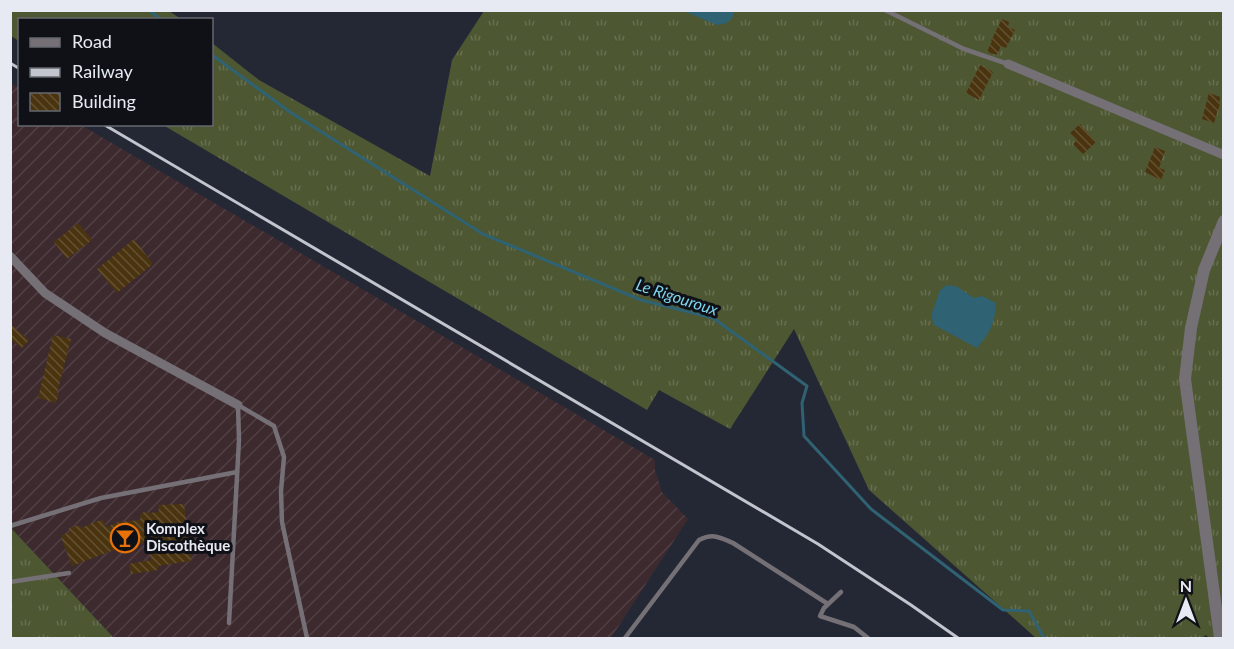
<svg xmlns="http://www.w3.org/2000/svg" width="1234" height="649" viewBox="0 0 1234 649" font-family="Lato,sans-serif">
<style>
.industrial{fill:url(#industrial-furrows)}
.grass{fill:url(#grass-tufts)}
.water{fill:#2f6272}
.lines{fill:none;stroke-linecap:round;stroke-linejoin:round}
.stream{stroke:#2f6272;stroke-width:3}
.building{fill:url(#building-back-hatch)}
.service{stroke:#747076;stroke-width:4.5}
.minor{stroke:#747076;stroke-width:9}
.tertiary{stroke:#747076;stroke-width:12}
.rail{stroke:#c2c5cd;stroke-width:3}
.labels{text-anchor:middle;stroke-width:6;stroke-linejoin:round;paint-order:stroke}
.poi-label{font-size:15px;font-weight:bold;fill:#e7eaf2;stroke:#0f1117;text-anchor:start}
.water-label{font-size:16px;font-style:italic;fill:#7fd4ee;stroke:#0f1117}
</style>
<defs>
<pattern id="industrial-furrows" width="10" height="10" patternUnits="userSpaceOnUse" patternTransform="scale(1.5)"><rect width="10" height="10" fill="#3d2a2f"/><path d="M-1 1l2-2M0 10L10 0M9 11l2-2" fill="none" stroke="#503f43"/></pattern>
<pattern id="grass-tufts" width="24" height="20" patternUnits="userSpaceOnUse" patternTransform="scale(1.5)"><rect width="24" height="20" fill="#4d5732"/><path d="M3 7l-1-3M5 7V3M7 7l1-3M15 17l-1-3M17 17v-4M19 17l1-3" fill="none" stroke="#676f50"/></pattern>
<pattern id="building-back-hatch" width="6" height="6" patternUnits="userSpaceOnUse" patternTransform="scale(1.5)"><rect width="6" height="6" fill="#4a330f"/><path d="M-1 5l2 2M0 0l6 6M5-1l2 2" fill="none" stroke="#645132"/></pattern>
</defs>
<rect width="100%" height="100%" fill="#242834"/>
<polygon class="industrial" points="11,83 19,88 20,124 81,125 655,460 655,470 662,492 688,519 611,638 114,638 11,528"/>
<g class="grass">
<polygon points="11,10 169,11 181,19 20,20 19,41 11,36"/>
<polygon points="484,11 1223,11 1223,638 1209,638 1206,635 1202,638 1036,638 869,490 794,329 730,429 659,390 647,410 163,125 212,124 212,43 259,80 430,176 452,60"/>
<polygon points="11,528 114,638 11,638"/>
</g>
<g class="water">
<polygon points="684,11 734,11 733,17 727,23 717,25"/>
<path d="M947 285 951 286H956L974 298 982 296 996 303C995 323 990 333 977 348L934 325 931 316 940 290Z"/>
</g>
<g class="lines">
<g class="stream">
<polyline points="149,10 161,20"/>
<polyline points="212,55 290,112 483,234 641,300 713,318 807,386 802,403 804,436 871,509 1003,610 1029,611 1044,638"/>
</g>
</g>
<g class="building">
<polygon points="1002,19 1009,22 1008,27 1015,30 1006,48 1001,46 997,55 987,52 992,41 991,41"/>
<polygon points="980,65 993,72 979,100 966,93"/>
<polygon points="1209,93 1220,97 1219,104 1220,104 1214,123 1202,119"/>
<polygon points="1080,124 1096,142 1083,154 1073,144 1077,140 1070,133"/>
<polygon points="1155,147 1165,151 1159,168 1165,170 1161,180 1145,172"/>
<polygon points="78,223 92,240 67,259 54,242"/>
<polygon points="134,239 153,264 117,293 97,269"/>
<polygon points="10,324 29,340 22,348 10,339"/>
<polygon points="53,335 71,339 57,393 59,393 56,403 38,398"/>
<polygon points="184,504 191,561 158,566 158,570 131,574 129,564 151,560 148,542 114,550 72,566 62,540 62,535 70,532 69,528 80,525 81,528 103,519 106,527 119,522 141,520 140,515 144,512 149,513 159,512 158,505"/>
</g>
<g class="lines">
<g class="service">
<polyline points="885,10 964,49 1008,64"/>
<polyline points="238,405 274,426 284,457 281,491 282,522 307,638"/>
<polyline points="10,526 101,498 237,472"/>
<polyline points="10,582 69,573"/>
<polyline points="841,592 824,608 820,616 854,627 868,638"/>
<polyline points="229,623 239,440 238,405"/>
<path d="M625 638 699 540C713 533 719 537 733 543L828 604"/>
</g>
<g class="minor">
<polyline points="1008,64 1224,155"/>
<polyline points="10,256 45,293 105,333 238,405"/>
</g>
<polyline class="tertiary" points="1220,638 1185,379 1191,328 1204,270 1224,221"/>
<g class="rail">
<polyline points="10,63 20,69"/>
<polyline points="103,124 818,544 911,605 958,638"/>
</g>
</g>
<defs>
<g id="bar-ring" transform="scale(1.5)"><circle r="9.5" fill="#0f1117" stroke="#e8710a" stroke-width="1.5"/><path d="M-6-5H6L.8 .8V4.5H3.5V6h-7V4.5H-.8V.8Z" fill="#e8710a"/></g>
</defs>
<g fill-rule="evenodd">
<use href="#bar-ring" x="125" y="538"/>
</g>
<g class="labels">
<g class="poi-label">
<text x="146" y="534">Komplex<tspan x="146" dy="17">Discothèque</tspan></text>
</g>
<g class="water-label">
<text transform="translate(677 297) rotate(18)" y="6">Le Rigouroux</text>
</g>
</g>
<rect width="1234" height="649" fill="none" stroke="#e7eaf2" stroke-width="24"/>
<rect x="18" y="18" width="195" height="108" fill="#0f1117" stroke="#65686f" stroke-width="1.5"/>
<rect x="30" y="38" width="30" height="9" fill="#747076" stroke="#65686f" stroke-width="1.5"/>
<text x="72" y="48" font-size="18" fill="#e7eaf2">Road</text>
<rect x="30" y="68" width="30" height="9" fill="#c2c5cd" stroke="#65686f" stroke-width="1.5"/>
<text x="72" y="78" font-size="18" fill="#e7eaf2">Railway</text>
<rect x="30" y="93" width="30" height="18" fill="url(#building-back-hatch)" stroke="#65686f" stroke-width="1.5"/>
<text x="72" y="108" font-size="18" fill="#e7eaf2">Building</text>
<g transform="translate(1186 601)" stroke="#0f1117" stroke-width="4.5" paint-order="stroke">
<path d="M0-4.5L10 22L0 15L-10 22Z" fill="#e7eaf2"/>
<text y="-9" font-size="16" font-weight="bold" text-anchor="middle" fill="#e7eaf2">N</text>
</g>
</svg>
